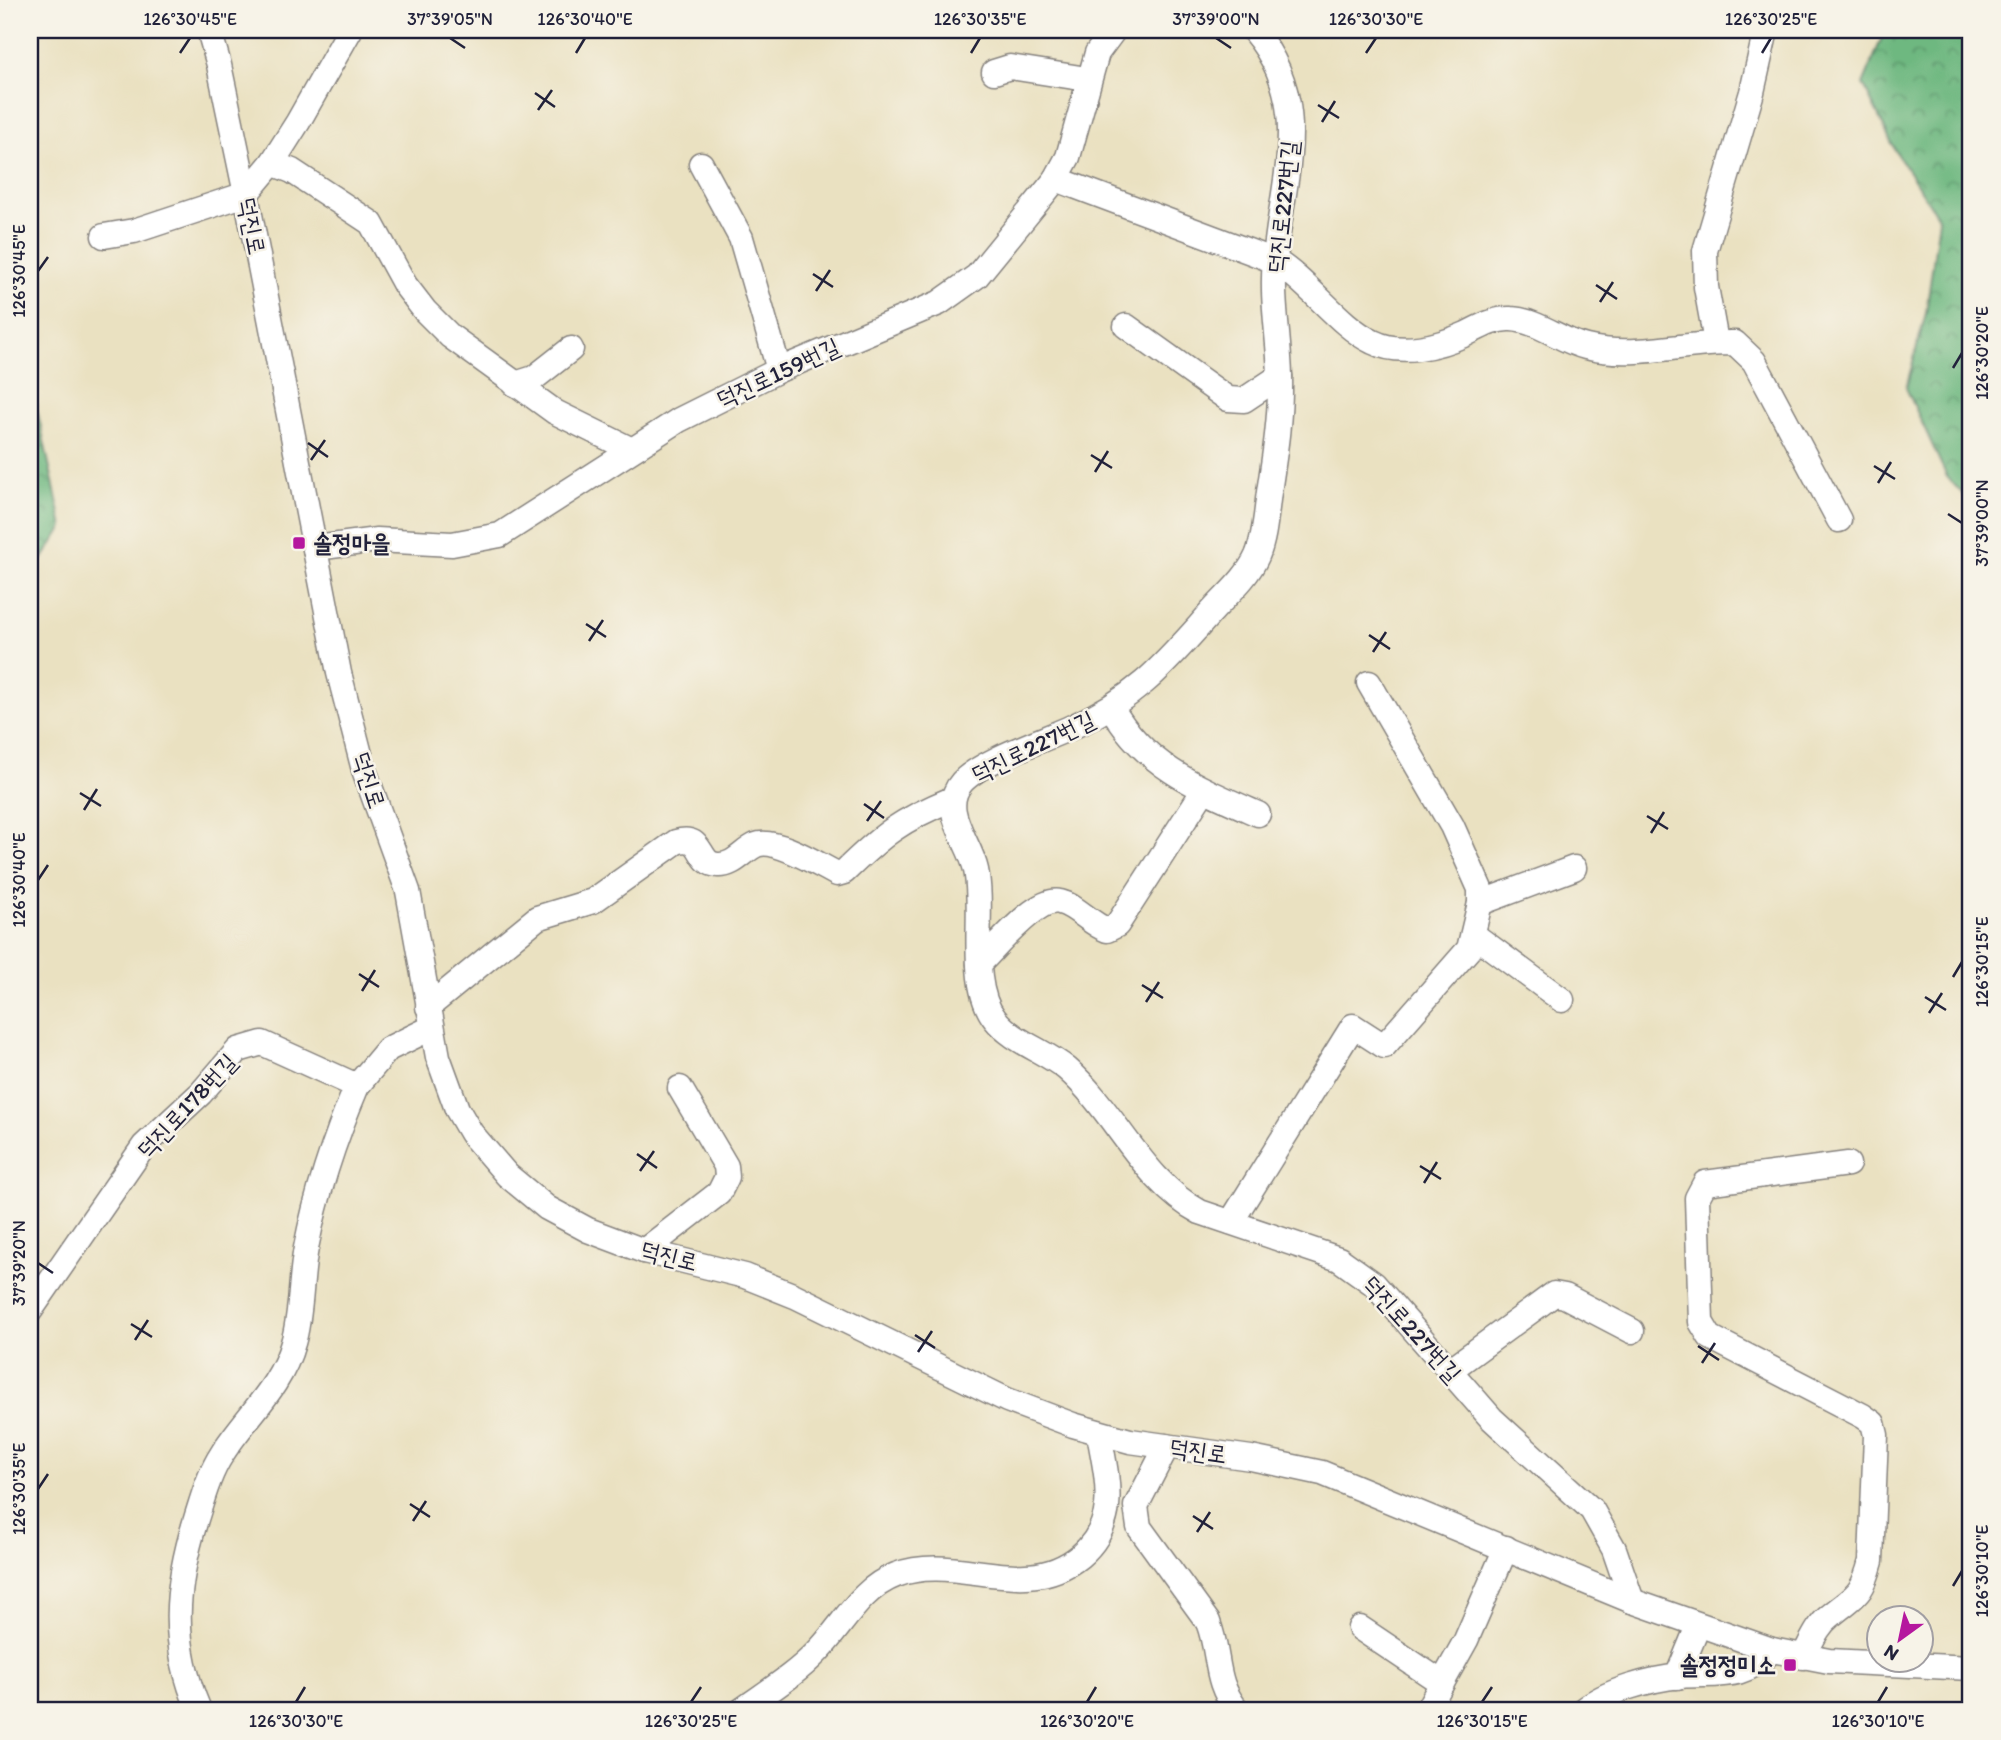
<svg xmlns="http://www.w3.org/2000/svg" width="2001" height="1740" viewBox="0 0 2001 1740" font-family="Itim,'Poor Story',sans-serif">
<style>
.forest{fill:url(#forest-crowns);stroke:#486d5e;stroke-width:2}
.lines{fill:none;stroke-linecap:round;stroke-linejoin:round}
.minor-casing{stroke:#86827e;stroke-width:27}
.minor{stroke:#fff;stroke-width:24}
.ticks{fill:none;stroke:#22223b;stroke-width:2.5}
.poi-dot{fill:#b5179e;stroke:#f7f3e8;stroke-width:2.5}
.labels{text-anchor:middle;stroke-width:5;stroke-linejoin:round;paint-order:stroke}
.street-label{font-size:24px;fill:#22223b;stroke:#f7f3e8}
.poi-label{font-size:24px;font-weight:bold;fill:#22223b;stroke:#f7f3e8;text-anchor:start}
.neatline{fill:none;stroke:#22223b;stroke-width:2.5}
.ticks-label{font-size:18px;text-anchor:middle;fill:#22223b}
</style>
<defs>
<pattern id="forest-crowns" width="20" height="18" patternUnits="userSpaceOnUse" patternTransform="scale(1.75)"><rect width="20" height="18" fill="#6eb880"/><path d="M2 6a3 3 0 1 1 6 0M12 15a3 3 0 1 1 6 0" fill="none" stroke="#5a956a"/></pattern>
</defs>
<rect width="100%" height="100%" fill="#f7f3e8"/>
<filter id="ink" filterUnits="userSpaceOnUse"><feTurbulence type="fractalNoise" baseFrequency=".0143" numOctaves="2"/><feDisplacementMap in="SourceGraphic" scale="14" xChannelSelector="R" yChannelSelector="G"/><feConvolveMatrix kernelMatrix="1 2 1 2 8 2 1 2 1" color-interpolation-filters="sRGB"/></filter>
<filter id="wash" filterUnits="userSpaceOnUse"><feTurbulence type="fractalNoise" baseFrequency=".00686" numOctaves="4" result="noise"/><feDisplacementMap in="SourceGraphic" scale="28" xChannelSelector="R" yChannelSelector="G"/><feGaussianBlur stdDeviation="1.57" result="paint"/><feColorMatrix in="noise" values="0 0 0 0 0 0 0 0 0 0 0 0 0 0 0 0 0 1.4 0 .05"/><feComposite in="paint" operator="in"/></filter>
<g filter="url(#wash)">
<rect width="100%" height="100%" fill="#eae1c1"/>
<g class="forest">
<polygon points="1885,30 1971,30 1971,503 1947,477 1906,388 1926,313 1939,219 1895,150 1863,84"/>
<polygon points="30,378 63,527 30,578"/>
</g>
</g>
<g filter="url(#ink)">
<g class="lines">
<g class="minor-casing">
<g id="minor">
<polyline points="209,30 219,65 246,194 339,673 364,770 408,891 438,1057 457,1109 471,1133 507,1175 547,1208 588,1230 644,1251 745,1276 795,1296 1007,1400 1073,1425 1130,1441 1251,1458 1322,1473 1632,1601 1772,1650 1829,1661 1971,1668"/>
<path d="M1253 30C1315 104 1282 175 1275 260 1271 298 1279 337 1280 376 1281 415 1275 453 1269 492 1266 513 1265 537 1257 556 1248 576 1230 592 1216 607 1166 662 1142 695 1072 727 1044 740 981 761 962 782 938 809 970 841 976 870 985 913 967 984 995 1019 1012 1041 1045 1051 1067 1069 1115 1111 1143 1182 1200 1212L1339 1259 1374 1284 1491 1418 1592 1510 1614 1549 1632 1601"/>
<polyline points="994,72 1010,67 1087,79"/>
<polyline points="272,163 292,171 371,223 405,285 425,311 450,336 555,412 630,449"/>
<polyline points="701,164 741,238 779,370"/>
<path d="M1056 179 1275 261C1309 282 1339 326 1373 342 1401 356 1439 346 1466 334 1480 327 1495 318 1511 319 1537 320 1561 341 1586 347 1635 359 1686 342 1735 343L1754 361 1839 520"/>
<polyline points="104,236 134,231 246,194 272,163 298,122 350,30"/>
<polyline points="1126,326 1228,399 1244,400 1280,376"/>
<polyline points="1716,342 1706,287 1705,251 1752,92 1766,30"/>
<polyline points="515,384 534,378 571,349"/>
<polyline points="316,548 377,540 452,544 500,535 679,420 779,370 939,303 977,276 1056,179 1068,157 1097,53 1114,30"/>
<path d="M1112 708C1144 766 1199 788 1258 814"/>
<polyline points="1480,903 1574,868"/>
<polyline points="1474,935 1562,1000"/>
<path d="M979 964C996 948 1037 896 1060 902 1077 906 1090 924 1107 930L1117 925 1204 790"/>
<path d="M428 1007 537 918 593 901 676 842C705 833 696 864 718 865 734 866 743 851 756 845 775 837 819 865 837 874L844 872C883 834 901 820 952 799"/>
<polyline points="1231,1222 1353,1026 1384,1046 1469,949 1480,903 1480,889 1452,826 1369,683"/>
<polyline points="644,1251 719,1193 727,1177 726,1166 680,1088"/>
<polyline points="30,1311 144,1146 201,1093 238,1050 262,1043 357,1086 388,1049 431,1028"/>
<polyline points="1450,1370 1554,1294 1565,1296 1632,1331"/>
<path d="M1167 1446 1136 1506 1139 1527 1208 1622C1221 1656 1213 1680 1237 1710"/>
<polyline points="1360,1628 1442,1683"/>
<path d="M1803 1657C1811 1643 1817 1626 1830 1616 1856 1594 1861 1598 1871 1561L1876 1435 1873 1423 1863 1416 1710 1337 1701 1322 1697 1198 1705 1183 1848 1164"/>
<polyline points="1677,1677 1698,1626"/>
<path d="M199 1710C170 1643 175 1587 196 1519 203 1497 209 1474 222 1454 245 1417 281 1388 293 1343 302 1313 300 1279 306 1248 317 1191 334 1140 357 1086"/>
<path d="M742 1710C767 1692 795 1675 817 1652 843 1626 859 1589 896 1575 958 1552 1024 1602 1080 1556 1120 1522 1107 1479 1099 1434"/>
<polyline points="1427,1710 1466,1640 1506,1548"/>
<path d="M1583 1710C1606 1691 1650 1679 1681 1676 1718 1673 1744 1681 1772 1650"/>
</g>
</g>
<use href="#minor" class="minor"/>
</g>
</g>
<path class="ticks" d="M450 38 465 48M1216 38 1231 48M180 53 190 38M576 53 585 38M971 53 980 38M1366 53 1376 38M1762 53 1771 38M535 93 555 107M1318 105 1339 118M538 110 552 90M1322 122 1335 101M38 271 48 257M813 274 833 287M1596 285 1617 299M816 291 830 270M1600 302 1613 282M1953 368 1962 353M308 443 328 457M1091 455 1112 468M311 460 325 440M1874 466 1895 479M1095 472 1108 451M1878 483 1891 462M1948 514 1962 523M586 624 606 637M1369 635 1390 649M589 641 603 620M1373 652 1386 632M80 793 101 806M864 804 884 818M84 810 97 789M1647 816 1668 829M867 821 881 801M1651 833 1664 812M38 880 48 865M359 974 379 987M1953 977 1962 962M1142 985 1163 998M362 991 375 970M1925 997 1946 1010M1146 1002 1159 982M1929 1013 1942 993M637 1154 657 1168M1420 1166 1441 1179M640 1171 654 1151M1424 1183 1437 1162M38 1263 53 1273M131 1324 152 1337M915 1335 935 1348M135 1340 148 1320M1698 1346 1719 1360M918 1352 932 1331M1702 1363 1715 1343M38 1489 48 1474M410 1504 430 1517M1193 1516 1213 1529M413 1521 426 1501M1197 1532 1210 1512M1953 1586 1962 1571M296 1702 305 1687M691 1702 701 1687M1087 1702 1096 1687M1482 1702 1492 1687M1878 1702 1887 1687"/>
<g class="poi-dot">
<rect x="292" y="536" width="14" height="14" rx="3.5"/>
<rect x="1783" y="1658" width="14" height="14" rx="3.5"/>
</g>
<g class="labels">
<g class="street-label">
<text transform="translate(1283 207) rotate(-84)" y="8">덕진로227번길</text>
<text transform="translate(252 226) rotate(79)" y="8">덕진로</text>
<text transform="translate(778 373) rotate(-25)" y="8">덕진로159번길</text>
<text transform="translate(1033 747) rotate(-26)" y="8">덕진로227번길</text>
<text transform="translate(369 780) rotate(72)" y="8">덕진로</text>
<text transform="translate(187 1106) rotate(-47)" y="8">덕진로178번길</text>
<text transform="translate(669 1256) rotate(14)" y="8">덕진로</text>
<text transform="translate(1412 1329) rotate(48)" y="8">덕진로227번길</text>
<text transform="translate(1198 1451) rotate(8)" y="8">덕진로</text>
</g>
<g class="poi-label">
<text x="313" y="551">솔정마을</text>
<text x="1776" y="1673" text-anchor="end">솔정정미소</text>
</g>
</g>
<rect width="2001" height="1740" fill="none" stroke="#f7f3e8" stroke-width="77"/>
<g transform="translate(1900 1639) rotate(213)"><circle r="33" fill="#f7f3e8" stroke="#a29fa3" stroke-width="2"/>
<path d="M0-5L12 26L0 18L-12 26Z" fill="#b5179e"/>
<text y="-10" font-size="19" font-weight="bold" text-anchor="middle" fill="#22223b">N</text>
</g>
<rect x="38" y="38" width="1924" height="1664" class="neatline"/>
<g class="ticks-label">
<text x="190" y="25">126°30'45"E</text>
<text x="450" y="25">37°39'05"N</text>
<text x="585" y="25">126°30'40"E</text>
<text x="980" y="25">126°30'35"E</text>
<text x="1216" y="25">37°39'00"N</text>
<text x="1376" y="25">126°30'30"E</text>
<text x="1771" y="25">126°30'25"E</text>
<text transform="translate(19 271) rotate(-90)" y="6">126°30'45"E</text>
<text transform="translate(1982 353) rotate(-90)" y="6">126°30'20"E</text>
<text transform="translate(1982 523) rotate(-90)" y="6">37°39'00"N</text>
<text transform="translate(19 880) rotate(-90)" y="6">126°30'40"E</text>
<text transform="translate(1982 962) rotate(-90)" y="6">126°30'15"E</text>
<text transform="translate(19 1263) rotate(-90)" y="6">37°39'20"N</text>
<text transform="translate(19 1489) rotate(-90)" y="6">126°30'35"E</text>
<text transform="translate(1982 1571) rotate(-90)" y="6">126°30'10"E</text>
<text x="296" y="1727">126°30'30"E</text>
<text x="691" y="1727">126°30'25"E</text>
<text x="1087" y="1727">126°30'20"E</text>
<text x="1482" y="1727">126°30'15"E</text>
<text x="1878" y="1727">126°30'10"E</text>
</g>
</svg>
